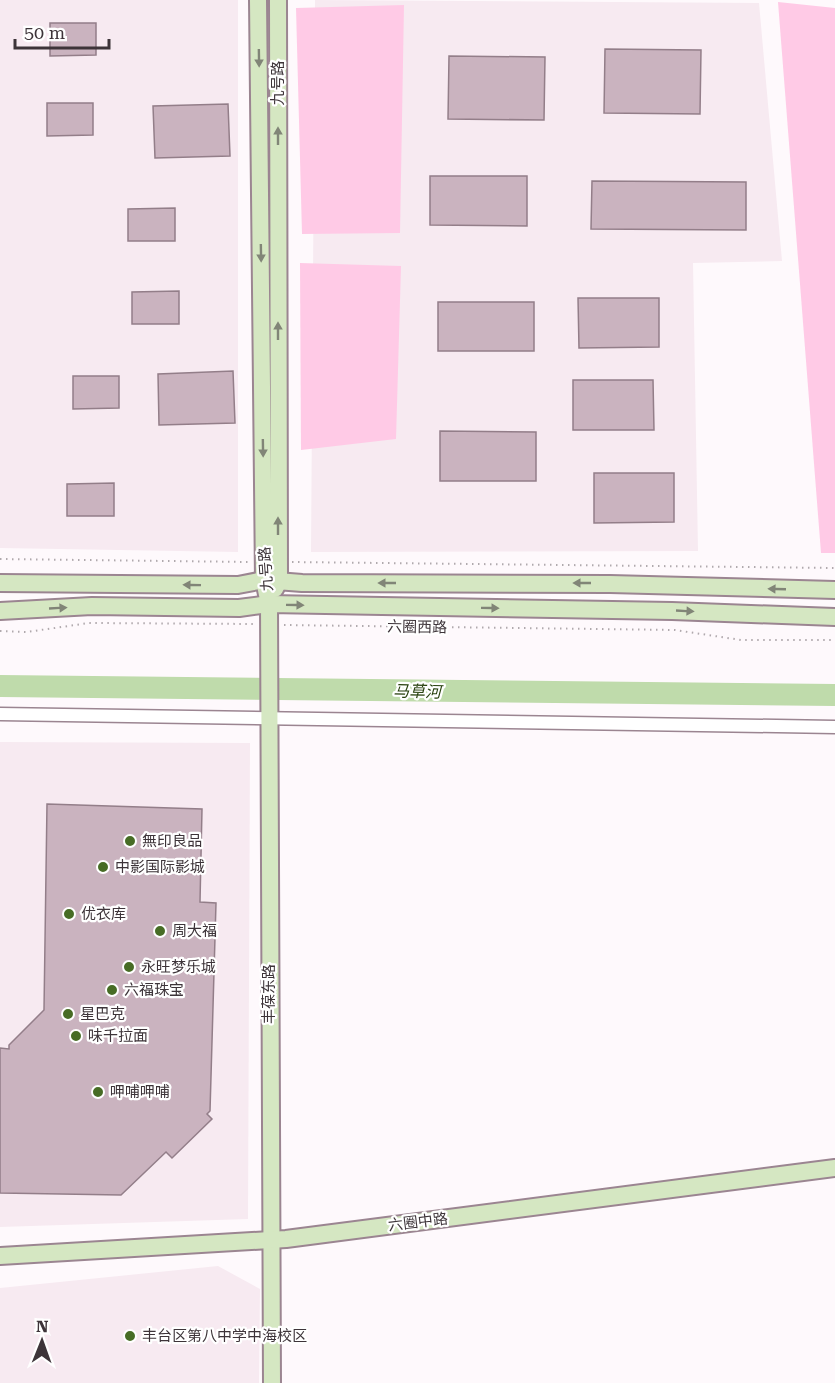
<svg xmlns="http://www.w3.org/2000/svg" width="835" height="1383" viewBox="0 0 835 1383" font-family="'Roboto Serif','Noto Sans SC',serif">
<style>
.built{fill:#f7eaf1}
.green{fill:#ffcae6}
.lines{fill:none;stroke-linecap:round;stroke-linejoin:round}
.river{stroke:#bfdbab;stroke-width:22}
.building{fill:#cab3bf;stroke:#937e89;stroke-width:1.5}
.street-casing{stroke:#9b8591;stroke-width:15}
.secondary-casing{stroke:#9b8591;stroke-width:20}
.path{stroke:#b0a9ad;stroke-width:2;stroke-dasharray:1.5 4.5;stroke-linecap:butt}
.street{stroke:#fff;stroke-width:12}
.secondary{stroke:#d5e7c2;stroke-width:16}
.oneway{fill:#818577}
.poi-dot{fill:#476c25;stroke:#fff;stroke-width:2}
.labels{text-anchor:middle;stroke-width:4.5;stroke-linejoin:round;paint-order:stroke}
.street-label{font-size:15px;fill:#3d3439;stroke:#fff}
.poi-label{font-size:15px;fill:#3d3439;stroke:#fff;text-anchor:start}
.water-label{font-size:16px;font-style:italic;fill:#263f0c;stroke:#fff}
</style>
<rect width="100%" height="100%" fill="#fef9fc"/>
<g class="built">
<polygon points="0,0 238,0 238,552 0,548"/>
<polygon points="315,0 759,3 782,261 693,263 698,551 311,552"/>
<polygon points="0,742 250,743 248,1219 0,1227"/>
<polygon points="218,1266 260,1289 259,1383 0,1383 0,1288"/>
</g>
<g class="green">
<polygon points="778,2 835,8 835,553 821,553"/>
<polygon points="404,5 400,233 302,234 296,8"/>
<polygon points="300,263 401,266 396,439 301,450"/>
</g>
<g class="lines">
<polyline class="river" points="0,686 835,695"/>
</g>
<g class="building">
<polygon points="50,23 96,23 96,55 50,56"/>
<polygon points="605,49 701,50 700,114 604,113"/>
<polygon points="449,56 545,57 544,120 448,119"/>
<polygon points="47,103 93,103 93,135 47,136"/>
<polygon points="228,104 230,156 155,158 153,106"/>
<polygon points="430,176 527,176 527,226 430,225"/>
<polygon points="592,181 746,182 746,230 591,229"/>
<polygon points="175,208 175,241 128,241 128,209"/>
<polygon points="179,291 179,324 132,324 132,292"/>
<polygon points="578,298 659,298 659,347 579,348"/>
<rect x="438" y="302" width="96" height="49"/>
<polygon points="233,371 235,423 159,425 158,374"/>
<polygon points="73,376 119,376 119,408 73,409"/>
<polygon points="573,380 653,380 654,430 573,430"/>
<polygon points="440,431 536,432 536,481 440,481"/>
<polygon points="594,473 674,473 674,522 594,523"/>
<polygon points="114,483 114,516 67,516 67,484"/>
<polygon points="47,804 202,809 200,902 216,903 210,1111 207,1114 212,1119 172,1158 166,1152 121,1195 0,1193 0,1048 9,1049 9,1045 44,1010"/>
</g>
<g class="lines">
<g class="street-casing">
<polyline id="street" points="0,714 835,727"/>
</g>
<g class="secondary-casing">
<g id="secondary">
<polyline points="258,0 264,580 269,604 272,1383"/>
<polyline points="0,583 238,585 264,580 302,583 610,584 835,590"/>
<polyline points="275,589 279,581 278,0"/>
<polyline points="0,611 92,606 239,608 269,604 672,611 835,617"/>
<polyline points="0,1256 286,1239 835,1168"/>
</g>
</g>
<g class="path">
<polyline points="0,559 250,562"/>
<polyline points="292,562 835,568"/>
<polyline points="284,625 675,630 741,640 835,640"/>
<polyline points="0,631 27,632 89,623 254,624"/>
</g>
<use href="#street" class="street"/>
<use href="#secondary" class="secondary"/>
</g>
<defs><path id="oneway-solid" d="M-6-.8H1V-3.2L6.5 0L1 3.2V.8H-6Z" transform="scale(1.5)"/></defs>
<g class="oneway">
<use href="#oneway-solid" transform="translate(259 58) rotate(89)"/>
<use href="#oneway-solid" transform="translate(278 136) rotate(-90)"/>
<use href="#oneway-solid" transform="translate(261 253) rotate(89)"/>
<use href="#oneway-solid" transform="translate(278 331) rotate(-90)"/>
<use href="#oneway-solid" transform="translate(263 448) rotate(89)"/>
<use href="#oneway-solid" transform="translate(278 526) rotate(-90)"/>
<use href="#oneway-solid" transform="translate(387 583) rotate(-180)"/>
<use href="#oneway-solid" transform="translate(582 583) rotate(-180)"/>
<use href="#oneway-solid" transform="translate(192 585) rotate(-179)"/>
<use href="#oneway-solid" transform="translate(777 589) rotate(-178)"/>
<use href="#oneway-solid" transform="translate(295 605) rotate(1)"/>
<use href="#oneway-solid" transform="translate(58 608) rotate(-3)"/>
<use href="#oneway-solid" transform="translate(490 608) rotate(1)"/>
<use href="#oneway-solid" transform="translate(685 611) rotate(3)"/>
</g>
<g class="poi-dot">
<circle cx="130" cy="841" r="6"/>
<circle cx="103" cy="867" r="6"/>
<circle cx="69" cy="914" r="6"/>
<circle cx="160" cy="931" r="6"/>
<circle cx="129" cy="967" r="6"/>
<circle cx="112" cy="990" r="6"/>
<circle cx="68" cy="1014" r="6"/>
<circle cx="76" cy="1036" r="6"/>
<circle cx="98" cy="1092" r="6"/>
<circle cx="130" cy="1336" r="6"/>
</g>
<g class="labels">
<g class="street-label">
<text transform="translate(278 83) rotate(-90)" y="5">九号路</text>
<text transform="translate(266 569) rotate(-94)" y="5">九号路</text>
<text transform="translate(417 627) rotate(1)" y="5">六圈西路</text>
<text transform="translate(269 994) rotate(-90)" y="5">丰葆东路</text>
<text transform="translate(418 1222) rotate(-7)" y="5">六圈中路</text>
</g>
<g class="poi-label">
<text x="142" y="846">無印良品</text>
<text x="115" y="872">中影国际影城</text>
<text x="81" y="919">优衣库</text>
<text x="172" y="936">周大福</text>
<text x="141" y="972">永旺梦乐城</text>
<text x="124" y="995">六福珠宝</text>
<text x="80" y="1019">星巴克</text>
<text x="88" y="1041">味千拉面</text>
<text x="110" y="1097">呷哺呷哺</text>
<text x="142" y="1341">丰台区第八中学中海校区</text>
</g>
<g class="water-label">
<text transform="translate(417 691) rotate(1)" y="6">马草河</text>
</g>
</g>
<g transform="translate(42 1341) rotate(1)" stroke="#ffffff" stroke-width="4.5" paint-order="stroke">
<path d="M0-4.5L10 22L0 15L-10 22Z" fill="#3d3439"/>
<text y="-9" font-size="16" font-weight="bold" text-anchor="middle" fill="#3d3439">N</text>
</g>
<path d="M15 39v9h94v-9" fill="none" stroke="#3d3439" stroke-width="3"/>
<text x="24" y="39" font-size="18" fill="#3d3439" stroke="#ffffff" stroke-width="4.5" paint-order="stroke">50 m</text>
</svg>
